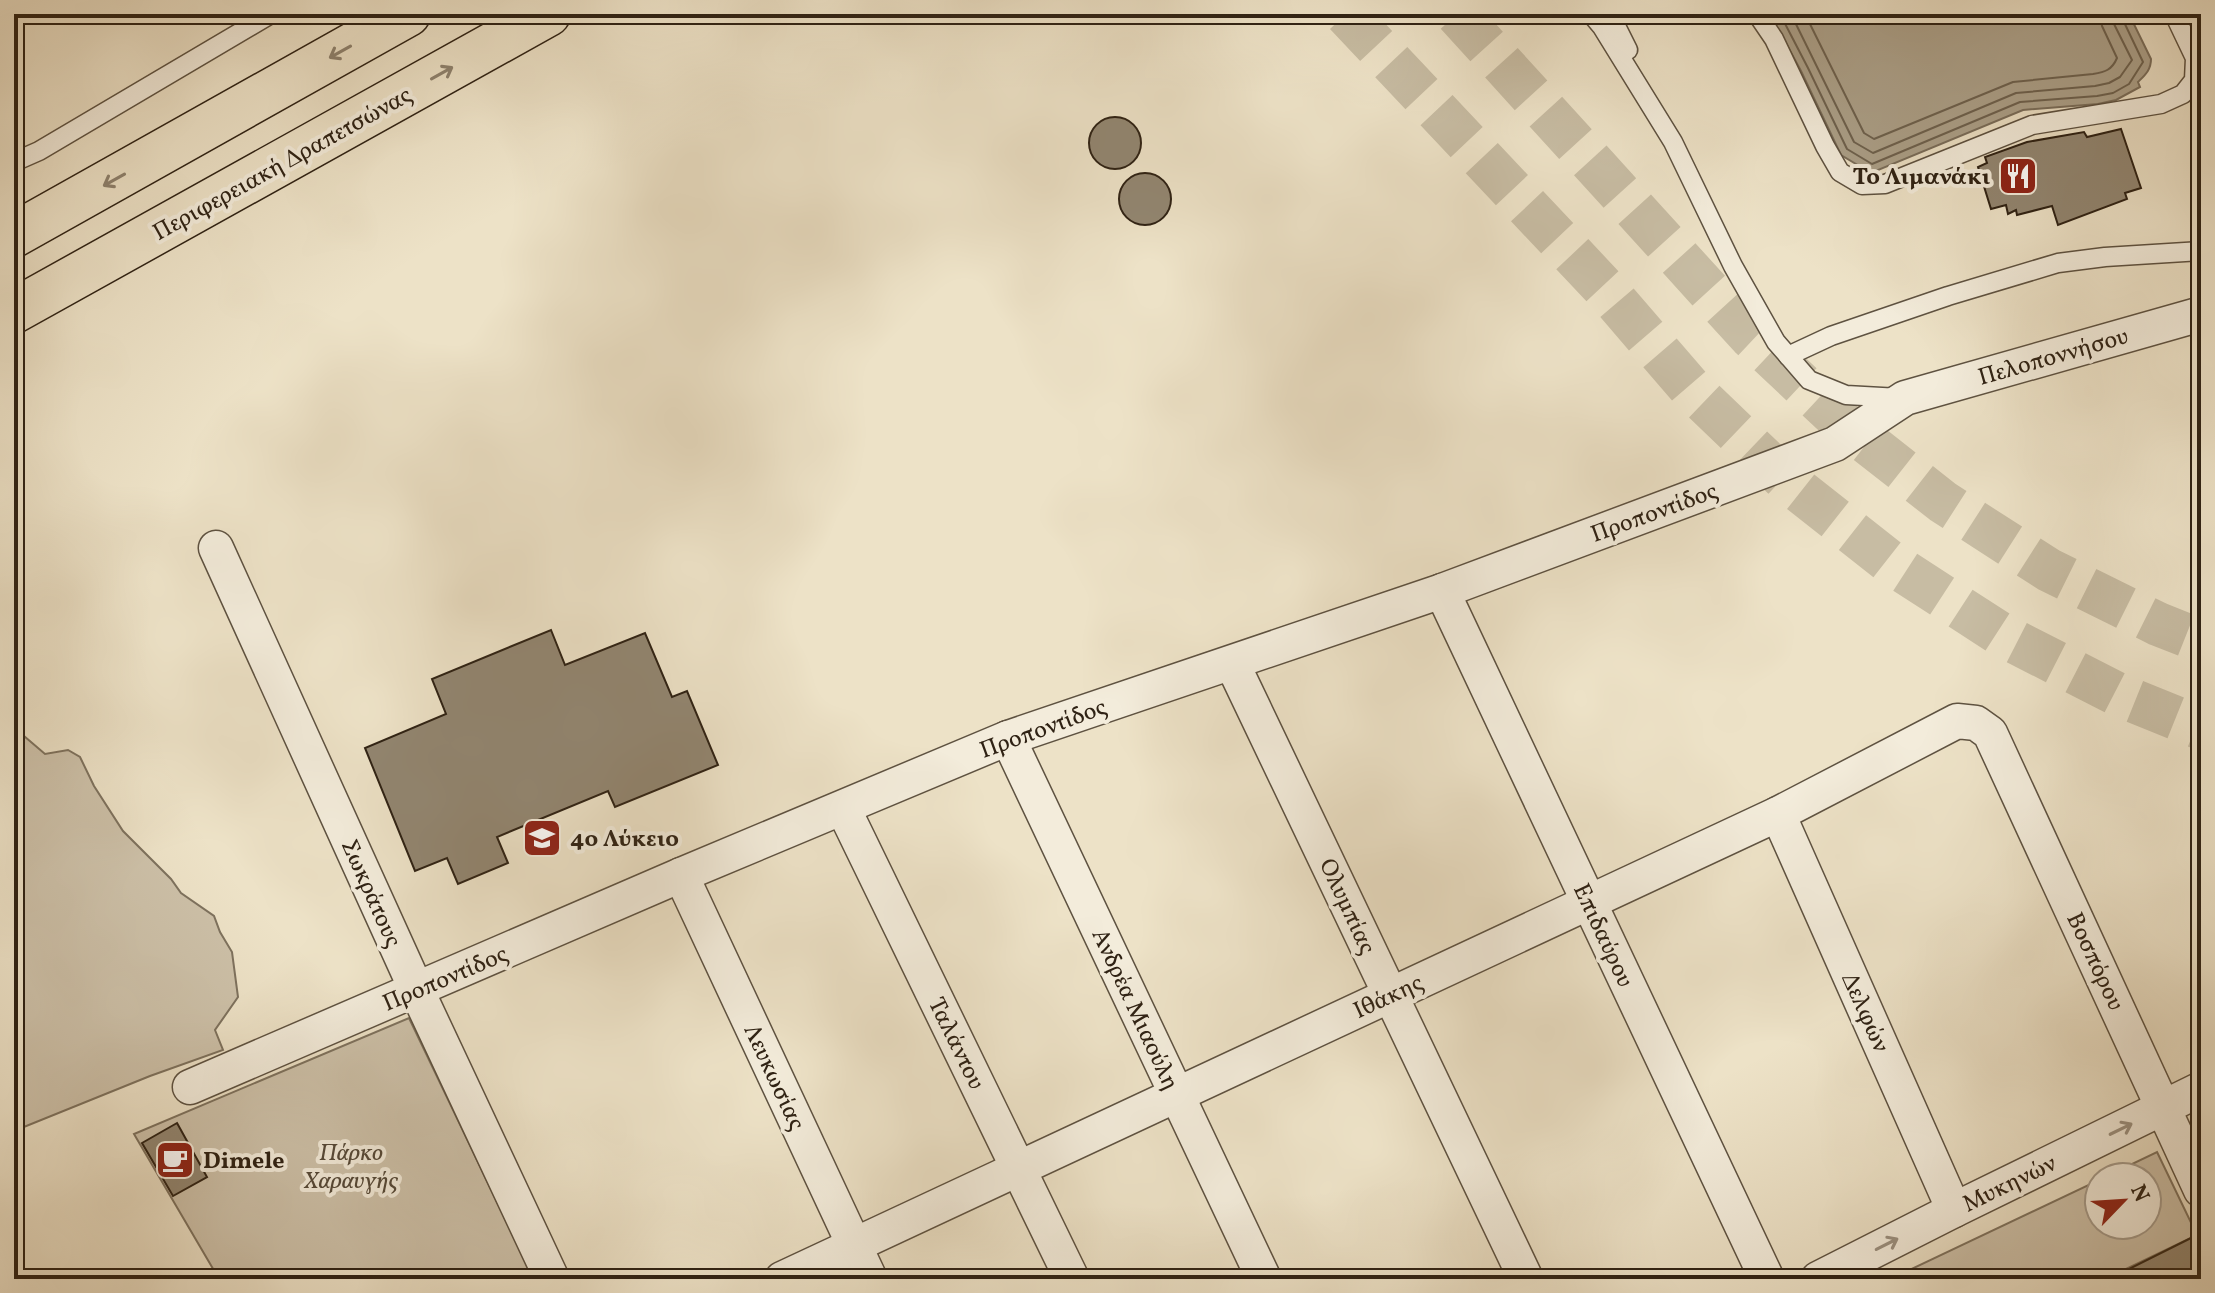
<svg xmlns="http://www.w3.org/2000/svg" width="2215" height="1293" viewBox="0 0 2215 1293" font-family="Vollkorn,serif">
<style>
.green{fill:#cdc1a9;stroke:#7e725e;stroke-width:2}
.water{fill:#aca18a;stroke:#7a6e5b;stroke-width:2}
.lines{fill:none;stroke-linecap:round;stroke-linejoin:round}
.shore{stroke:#6e624f;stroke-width:2}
.building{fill:#928671;stroke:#2f2214;stroke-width:2}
.primary-tunnel{stroke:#c7bca3;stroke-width:44;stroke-dasharray:44 22;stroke-linecap:butt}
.lane-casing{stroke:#5e5241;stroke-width:21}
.street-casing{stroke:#5e5241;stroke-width:37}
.primary-casing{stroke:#2f2214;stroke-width:47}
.lane{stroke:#f3ecdb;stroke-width:18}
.street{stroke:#f3ecdb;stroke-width:34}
.primary{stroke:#ede2c7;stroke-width:44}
.oneway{stroke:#8e826e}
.oneway2{stroke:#9b9181}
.labels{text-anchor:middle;stroke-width:8;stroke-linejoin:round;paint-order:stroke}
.street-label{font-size:24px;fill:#2f2214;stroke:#f3ecdb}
.poi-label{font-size:24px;font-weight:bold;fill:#2f2214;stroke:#f3ecdb;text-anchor:start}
.park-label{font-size:24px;font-style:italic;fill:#564a39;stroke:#f3ecdb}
</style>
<rect width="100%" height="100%" fill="#ede2c7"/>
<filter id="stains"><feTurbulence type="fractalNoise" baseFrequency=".0025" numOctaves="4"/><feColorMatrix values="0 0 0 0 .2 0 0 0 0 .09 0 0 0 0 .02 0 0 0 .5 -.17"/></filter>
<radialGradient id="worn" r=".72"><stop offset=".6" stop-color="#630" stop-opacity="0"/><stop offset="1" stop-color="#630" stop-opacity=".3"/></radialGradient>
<g class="green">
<polygon points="14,724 24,736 45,754 68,750 80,757 94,786 123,831 171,879 181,893 214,916 220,932 232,952 238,997 215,1030 223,1050 150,1076 14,1131"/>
<polygon points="409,1018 534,1279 219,1279 134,1134"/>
<polygon points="2157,1152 2197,1235 2105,1279 1903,1279 1901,1274 2099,1180 2099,1225 2147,1225 2147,1177 2105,1177"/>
</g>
<path class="water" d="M1770 14H2129L2151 59C2151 70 2145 75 2138 82L2140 87 2116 100 2098 104 2023 110 1871 173 1841 155 1801 71Z"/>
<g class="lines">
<g class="shore">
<polyline points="1780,14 1808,68 1847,149 1872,164 2020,102 2097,96 2113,93 2129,84 2143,62 2123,20 2122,14"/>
<polyline points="1791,14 1854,142 1873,153 2016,93 2095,86 2109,83 2120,77 2132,60 2114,24 2112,14"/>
<path d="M1805 14 1864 133 1874 139 2013 82 2093 74C2105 72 2112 70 2117 58L2102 26 2100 14"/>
</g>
</g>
<g class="building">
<circle cx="1115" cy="143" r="26"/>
<polygon points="2121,129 2141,188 2125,193 2127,199 2058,225 2052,206 2017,215 2016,210 2008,214 2006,205 1991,209 1978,167 1987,163 1985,157 2027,142 2084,132 2087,137"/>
<circle cx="1145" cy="199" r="26"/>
<polygon points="551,630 565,665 645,633 672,697 687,691 718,765 615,807 608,791 497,837 508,863 458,884 447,858 415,871 365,748 446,714 432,679"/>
<polygon points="177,1123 207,1177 173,1196 142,1143"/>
<polygon points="2197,1235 2201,1246 2201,1279 2109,1279"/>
</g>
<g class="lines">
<g class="primary-tunnel">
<polyline points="1346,14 1606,290 1692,390 1787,481 1891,563 2002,635 2119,695 2201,728"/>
<polyline points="1457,14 1751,337 1845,425 1943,502 2049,570 2158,624 2201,641"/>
</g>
<g class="lane-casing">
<g id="lane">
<polyline points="1591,14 1602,27 1673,142 1733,266 1776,342 1809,380 1846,395 1900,398"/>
<polyline points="1610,14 1628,50"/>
<polyline points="1757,14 1774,39 1825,146 1840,172 1862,185 1885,184 2032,125 2161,104 2183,94 2194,80 2195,58 2174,14"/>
<polyline points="14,162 39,151 271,14"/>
<polyline points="1788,356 1831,336 1948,296 2058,263 2105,257 2201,251"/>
</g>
</g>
<g class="street-casing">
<g id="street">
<polyline points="216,548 417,991 552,1279"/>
<polyline points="1442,591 1767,1279"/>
<polyline points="1232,663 1526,1279"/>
<polyline points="1008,738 1264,1279"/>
<polyline points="843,808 1072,1279"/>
<polyline points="1778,814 1954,1210"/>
<polyline points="681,875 870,1279"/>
<polyline points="190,1087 681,875 1008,738 1442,591 1835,444 1905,398 2201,314"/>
<polyline points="782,1279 1778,814 1957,721 1976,723 1990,733 2201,1190"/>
<polyline points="1818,1279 1954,1210 2201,1089"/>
</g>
</g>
<g class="primary-casing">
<g id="primary">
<polyline points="14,235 408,14"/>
<polyline points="14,311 548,14"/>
</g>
</g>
<use href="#lane" class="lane"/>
<use href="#street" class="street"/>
<use href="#primary" class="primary"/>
</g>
<defs><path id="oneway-shaft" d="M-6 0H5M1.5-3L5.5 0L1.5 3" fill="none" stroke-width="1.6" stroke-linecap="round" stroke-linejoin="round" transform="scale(2)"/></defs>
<g class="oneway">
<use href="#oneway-shaft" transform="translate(340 52) rotate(151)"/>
<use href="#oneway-shaft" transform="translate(442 73) rotate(-29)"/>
<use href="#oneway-shaft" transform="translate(114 180) rotate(151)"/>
</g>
<g class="oneway2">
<use href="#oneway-shaft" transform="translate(2121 1129) rotate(-26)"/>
<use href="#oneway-shaft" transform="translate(1887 1244) rotate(-27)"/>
</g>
<defs>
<g id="restaurant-square" transform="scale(2)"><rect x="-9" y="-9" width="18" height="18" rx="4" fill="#8f2418" stroke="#f3ecdb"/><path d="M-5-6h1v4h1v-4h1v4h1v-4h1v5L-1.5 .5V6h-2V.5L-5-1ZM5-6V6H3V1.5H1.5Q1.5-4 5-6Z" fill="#fff"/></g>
<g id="school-square" transform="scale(2)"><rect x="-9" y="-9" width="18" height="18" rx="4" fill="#8f2418" stroke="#f3ecdb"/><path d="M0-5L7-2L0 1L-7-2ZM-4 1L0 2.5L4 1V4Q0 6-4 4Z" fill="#fff"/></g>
<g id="cafe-square" transform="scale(2)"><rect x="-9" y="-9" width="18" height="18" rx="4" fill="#8f2418" stroke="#f3ecdb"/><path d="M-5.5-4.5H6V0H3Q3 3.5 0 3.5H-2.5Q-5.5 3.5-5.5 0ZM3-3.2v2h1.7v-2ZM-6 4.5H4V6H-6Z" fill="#fff"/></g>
</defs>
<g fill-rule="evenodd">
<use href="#restaurant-square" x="2018" y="176"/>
<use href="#school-square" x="542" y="838"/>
<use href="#cafe-square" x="175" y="1160"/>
</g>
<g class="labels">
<g class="street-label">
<text transform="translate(282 163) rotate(-29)" y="8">Περιφερειακή Δραπετσώνας</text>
<text transform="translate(2053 356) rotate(-16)" y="8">Πελοποννήσου</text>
<text transform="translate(1654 512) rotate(-20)" y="8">Προποντίδος</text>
<text transform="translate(1043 728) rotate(-20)" y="8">Προποντίδος</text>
<text transform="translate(372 893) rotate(66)" y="8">Σωκράτους</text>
<text transform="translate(1348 906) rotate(65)" y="8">Ολυμπίας</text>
<text transform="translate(1604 935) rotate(65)" y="8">Επιδαύρου</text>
<text transform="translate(2096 961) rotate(65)" y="8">Βοσπόρου</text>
<text transform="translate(445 978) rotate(-23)" y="8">Προποντίδος</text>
<text transform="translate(1388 996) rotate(-25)" y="8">Ιθάκης</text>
<text transform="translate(1136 1009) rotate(65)" y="8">Ανδρέα Μιαούλη</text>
<text transform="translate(1866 1012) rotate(66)" y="8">Δελφών</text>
<text transform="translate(957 1043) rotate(64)" y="8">Ταλάντου</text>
<text transform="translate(775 1077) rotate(65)" y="8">Λευκωσίας</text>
<text transform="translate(2009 1183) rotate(-26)" y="8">Μυκηνών</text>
</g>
<g class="poi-label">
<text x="1990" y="184" text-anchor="end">Το Λιμανάκι</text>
<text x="570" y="846">4ο Λύκειο</text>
<text x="203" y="1168">Dimele</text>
</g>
<g class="park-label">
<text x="351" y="1160">Πάρκο<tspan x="351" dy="28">Χαραυγής</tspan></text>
</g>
</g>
<rect width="2215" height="1293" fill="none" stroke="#ede2c7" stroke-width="48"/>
<rect x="16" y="16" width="2183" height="1261" fill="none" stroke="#2f2214" stroke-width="4"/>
<rect x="24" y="24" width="2167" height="1245" fill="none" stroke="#2f2214" stroke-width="2"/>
<g transform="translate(2123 1201) rotate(65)"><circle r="38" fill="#f3ecdb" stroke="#a59b8b" stroke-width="2"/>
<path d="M0-6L14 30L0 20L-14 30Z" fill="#8f2418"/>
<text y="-12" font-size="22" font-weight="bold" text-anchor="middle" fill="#2f2214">N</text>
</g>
<rect width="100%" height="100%" filter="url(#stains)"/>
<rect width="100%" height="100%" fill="url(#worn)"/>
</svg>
